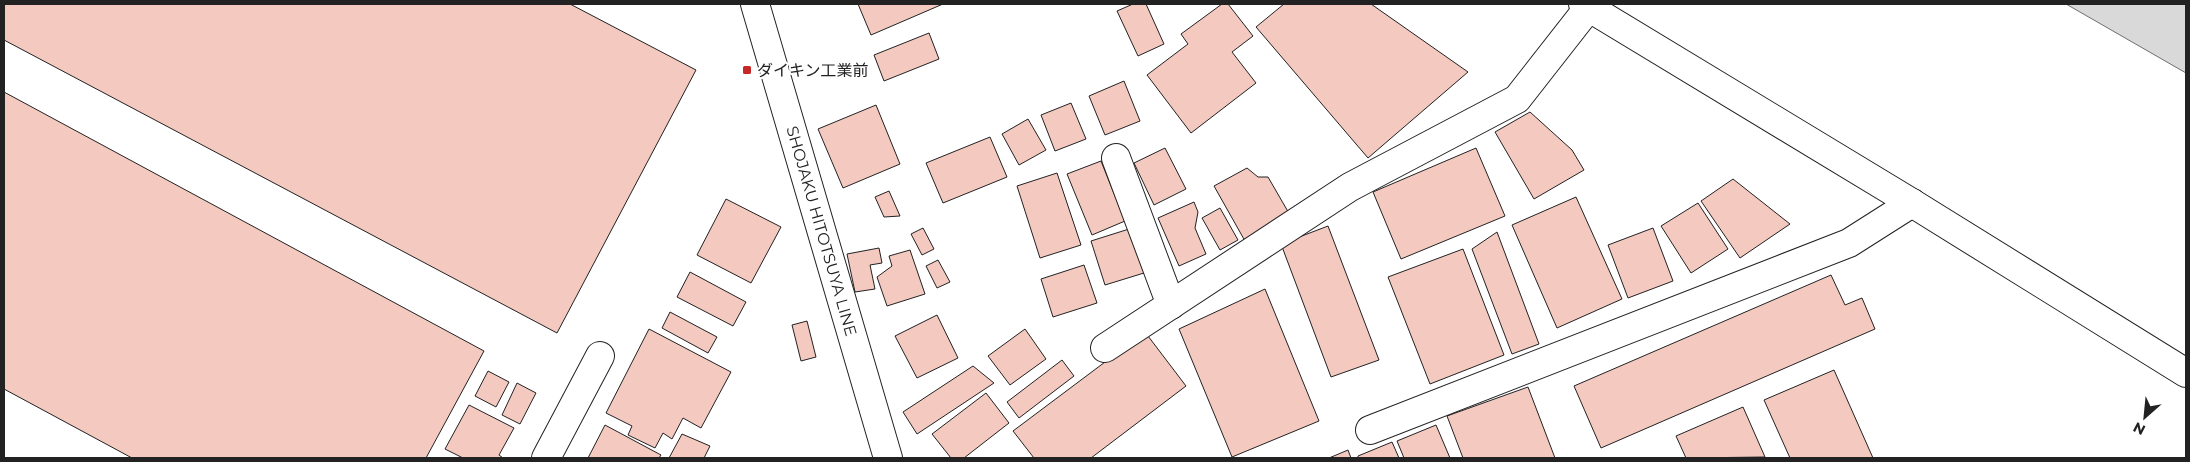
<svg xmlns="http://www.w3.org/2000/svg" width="2190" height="462" viewBox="0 0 2190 462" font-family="Montserrat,'Noto Sans JP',sans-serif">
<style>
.water{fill:#d9d9d9;stroke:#6f6f6f}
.building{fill:#f3c9c0;stroke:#222}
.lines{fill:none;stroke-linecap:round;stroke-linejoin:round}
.minor-casing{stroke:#222;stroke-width:30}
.major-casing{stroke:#222;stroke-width:30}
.minor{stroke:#fff;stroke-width:28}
.major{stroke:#fff;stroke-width:28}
.poi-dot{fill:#c62828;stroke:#fff;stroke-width:2}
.labels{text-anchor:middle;stroke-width:4;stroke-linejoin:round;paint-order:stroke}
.poi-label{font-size:16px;fill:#222;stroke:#fff;text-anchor:start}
.street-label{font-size:16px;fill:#222;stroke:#fff}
</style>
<rect width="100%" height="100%" fill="#fff"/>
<polygon class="water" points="2066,4 2186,4 2186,73"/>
<g class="building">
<polygon points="4,4 570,4 696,70 557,333 4,40"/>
<polygon points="858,4 943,4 871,35"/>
<polygon points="1133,4 1146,4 1164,44 1138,56 1117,11"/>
<polygon points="1222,4 1228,4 1253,36 1232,52 1256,83 1191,133 1147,75 1188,44 1181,34"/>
<polygon points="1284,4 1371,4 1468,72 1368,158 1256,27"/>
<polygon points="929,33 939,59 884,81 874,55"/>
<polygon points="1124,81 1140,121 1105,135 1089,96"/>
<polygon points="4,92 484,351 426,458 132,458 4,389"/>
<polygon points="1071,103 1086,139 1055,151 1041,115"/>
<polygon points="876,105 900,164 843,188 818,129"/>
<polygon points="1530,112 1572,150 1584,170 1534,199 1495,132"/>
<polygon points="1028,119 1046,150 1019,165 1002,134"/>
<polygon points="990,137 1007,177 943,203 926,163"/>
<polygon points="1165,148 1186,189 1154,205 1134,163"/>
<polygon points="1476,148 1505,216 1401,259 1373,192"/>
<polygon points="1101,161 1125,221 1092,235 1067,174"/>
<polygon points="1247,168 1258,177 1268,177 1290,215 1245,241 1214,186"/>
<polygon points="1057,173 1081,245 1040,258 1017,186"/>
<polygon points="1733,179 1790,224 1740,258 1701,201"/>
<polygon points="889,191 900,216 884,217 875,197"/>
<polygon points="1576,197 1622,299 1557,328 1512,225"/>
<polygon points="726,199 781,227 751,283 697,255"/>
<polygon points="1194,202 1198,212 1195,228 1206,254 1179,266 1158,218"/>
<polygon points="1698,203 1728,249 1691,273 1661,226"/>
<polygon points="1220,208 1238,240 1220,250 1202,218"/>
<polygon points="1328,226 1379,360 1331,377 1281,244"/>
<polygon points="923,228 934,249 922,255 911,234"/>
<polygon points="1653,228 1673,281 1628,298 1608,245"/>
<polygon points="1129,229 1144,273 1105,285 1091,241"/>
<polygon points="1497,232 1539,344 1512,354 1472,249"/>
<polygon points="879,248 882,263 870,265 875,289 855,292 847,254"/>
<polygon points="1463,249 1504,355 1430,384 1388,277"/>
<polygon points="910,250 925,294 887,306 877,277 892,266 889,256"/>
<polygon points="938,260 950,282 937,288 926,266"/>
<polygon points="1084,265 1097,303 1053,317 1041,279"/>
<polygon points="690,272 746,302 733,326 677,297"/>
<polygon points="1831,275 1845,305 1862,298 1875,329 1601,448 1574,386"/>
<polygon points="1265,289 1319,421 1232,457 1179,329"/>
<polygon points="670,312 717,337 708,353 662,328"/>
<polygon points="937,315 958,358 917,378 895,336"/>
<polygon points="807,321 816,357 801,361 792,325"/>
<polygon points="649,329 731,372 701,428 683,418 672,439 663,433 655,448 628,435 632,426 606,413"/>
<polygon points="1025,329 1046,359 1010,385 988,356"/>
<polygon points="1145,332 1186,386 1091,458 1034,458 1013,431"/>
<polygon points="1062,360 1074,376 1019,418 1007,402"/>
<polygon points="973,366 994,383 917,434 903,412"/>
<polygon points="1834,370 1873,458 1790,458 1764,400"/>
<polygon points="488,371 509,382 496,407 475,396"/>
<polygon points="517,383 536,393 520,424 502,415"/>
<polygon points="1528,387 1555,458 1463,458 1447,416"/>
<polygon points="986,393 1009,423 964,458 951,458 932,434"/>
<polygon points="469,405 514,428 499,455 503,458 463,458 445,449"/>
<polygon points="1743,407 1765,457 1686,458 1676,436"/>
<polygon points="605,425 661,455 659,458 588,458"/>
<polygon points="1436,425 1450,458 1404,458 1397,441"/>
<polygon points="682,434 710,446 704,458 669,458"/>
<polygon points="1392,442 1399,458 1358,458 1358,456"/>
<polygon points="1348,450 1351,458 1329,458"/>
</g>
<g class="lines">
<g class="minor-casing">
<g id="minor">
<polyline points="1583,4 1912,203 2186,373"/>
<polyline points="1116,158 1171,305"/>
<polyline points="1105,348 1350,187 1517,99 1589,7"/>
<polyline points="1370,430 1849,243 1912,203"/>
<polyline points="546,458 600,356"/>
</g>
</g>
<g class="major-casing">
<polyline id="major" points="755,4 888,458"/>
</g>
<use href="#minor" class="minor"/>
<use href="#major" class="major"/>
</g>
<rect class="poi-dot" x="742" y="65" width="10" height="10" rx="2.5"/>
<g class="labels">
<g class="poi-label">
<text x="757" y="76">ダイキン工業前</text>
</g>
<g class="street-label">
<text transform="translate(822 231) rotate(74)" y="6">SHOJAKU HITOTSUYA LINE</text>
</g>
</g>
<rect width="2190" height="462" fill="none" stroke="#222222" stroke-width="10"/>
<g transform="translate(2145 417) rotate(207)" stroke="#ffffff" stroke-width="4" paint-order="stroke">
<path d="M0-4L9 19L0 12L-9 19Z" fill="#222222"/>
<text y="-8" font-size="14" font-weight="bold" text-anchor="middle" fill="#222222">N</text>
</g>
</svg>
